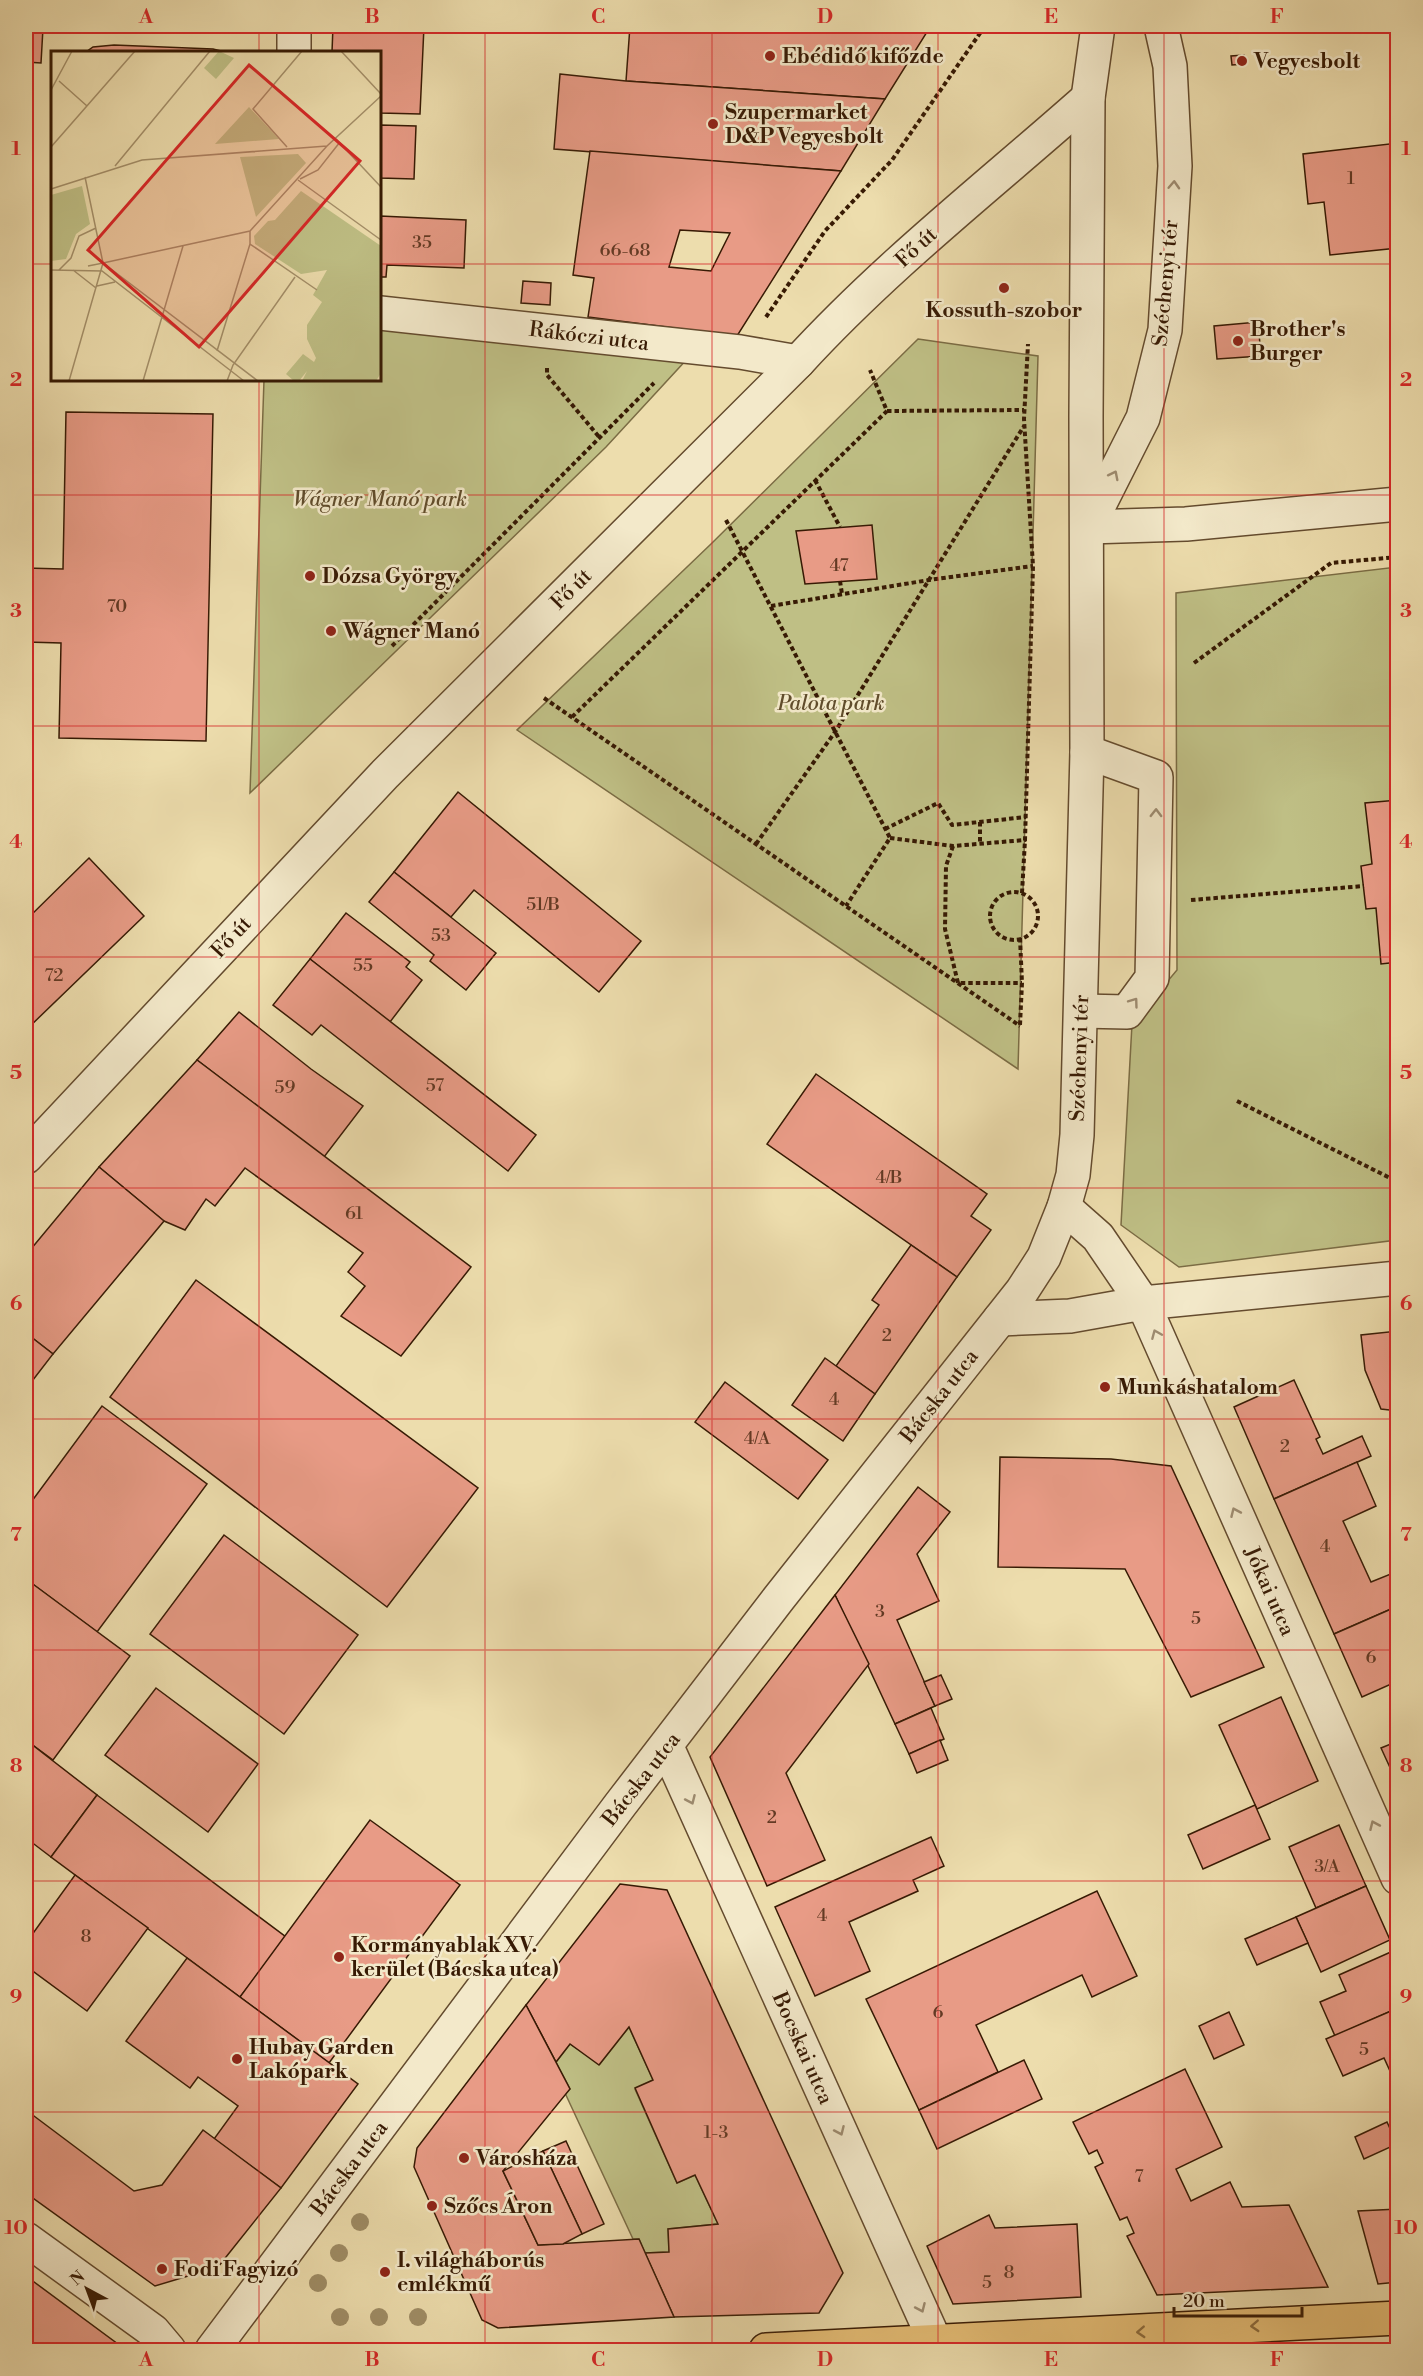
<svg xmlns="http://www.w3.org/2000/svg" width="1423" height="2376" viewBox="0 0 1423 2376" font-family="'Libre Bodoni',serif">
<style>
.green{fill:#bfbf85;stroke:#7b6c44;stroke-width:1.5}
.building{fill:#e89b86;stroke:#371a04;stroke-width:1.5;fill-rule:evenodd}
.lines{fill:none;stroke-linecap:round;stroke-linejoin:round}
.minor-casing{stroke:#644b2e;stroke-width:36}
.major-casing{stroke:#371a04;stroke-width:36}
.path{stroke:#371a04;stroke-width:4;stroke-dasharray:4.5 3;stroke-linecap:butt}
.minor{stroke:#f3e9ca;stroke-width:33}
.major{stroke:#e6be76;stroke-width:33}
.tree{fill:#9f8d66}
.oneway{stroke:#9e8c71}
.oneway2{stroke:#8e6c3d}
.grid{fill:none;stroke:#d62828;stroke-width:1.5;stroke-opacity:0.55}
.poi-dot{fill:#8f2418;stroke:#f3e9ca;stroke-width:2}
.labels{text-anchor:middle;stroke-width:5;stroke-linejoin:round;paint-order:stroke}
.number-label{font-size:18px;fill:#633a24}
.poi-label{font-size:21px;font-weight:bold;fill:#371a04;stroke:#f3e9ca;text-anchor:start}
.street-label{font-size:21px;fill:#371a04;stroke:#f3e9ca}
.park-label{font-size:21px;font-style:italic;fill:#604c2b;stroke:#f3e9ca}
.inset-road{fill:none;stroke:#a48f69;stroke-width:1.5}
.view{fill:#d62828;fill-opacity:0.15;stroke:#d62828;stroke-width:3}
.inset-edge{fill:none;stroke:#371a04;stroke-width:3}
.neatline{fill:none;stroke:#d62828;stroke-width:2}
.grid-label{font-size:20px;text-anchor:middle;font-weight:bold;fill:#d62828}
</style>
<rect width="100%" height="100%" fill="#edddad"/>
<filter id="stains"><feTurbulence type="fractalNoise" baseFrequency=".00333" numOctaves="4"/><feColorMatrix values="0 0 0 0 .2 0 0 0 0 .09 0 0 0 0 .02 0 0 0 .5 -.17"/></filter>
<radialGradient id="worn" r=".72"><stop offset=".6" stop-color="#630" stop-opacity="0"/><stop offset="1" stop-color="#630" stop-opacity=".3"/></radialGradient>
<g class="green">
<polygon points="380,321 688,358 606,447 250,793 264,380 380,380"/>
<polygon points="918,339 1038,356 1018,1069 517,730 711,544"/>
<polygon points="1397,567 1397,1240 1179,1267 1121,1225 1132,1024 1177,970 1176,593"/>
<polygon points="629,2027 653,2080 635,2089 677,2183 695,2175 718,2224 668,2229 669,2252 645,2253 639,2239 633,2239 565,2093 570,2089 556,2062 570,2044 600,2064"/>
</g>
<g class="building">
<polygon points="333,26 424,26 420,114 380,113 380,52 332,52"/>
<polygon points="630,26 837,26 927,32 885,99 626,81"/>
<polygon points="26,27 43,28 41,63 26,62"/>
<polygon points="114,45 213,49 225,52 86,52 93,47"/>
<polygon points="1244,55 1245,64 1232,65 1231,56"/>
<polygon points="560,74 626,81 885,99 841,171 554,149"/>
<polygon points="380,125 416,126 414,179 380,178"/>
<polygon points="1398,143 1398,248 1330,255 1324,202 1308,204 1303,154"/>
<path d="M590 151 841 171 737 336 588 317 594 278 573 275ZM680 230 730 233 711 271 669 267Z"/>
<polygon points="380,216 466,220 464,268 387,265 386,277 380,277"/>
<polygon points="523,281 551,283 550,305 521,303"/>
<polygon points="1258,322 1261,356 1217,359 1214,326"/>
<polygon points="66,412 213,414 206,741 59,738 61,643 26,642 26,568 63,569"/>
<polygon points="872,525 877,579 805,584 796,531"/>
<polygon points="458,792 641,941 599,992 474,890 451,917 394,872"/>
<polygon points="1398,800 1398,962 1381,964 1376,908 1366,909 1361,866 1372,864 1365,803"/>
<polygon points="89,858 144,916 26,1030 26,920"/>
<polygon points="394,872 496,953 466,990 430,961 434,955 369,902"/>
<polygon points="346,913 410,962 406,967 422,980 390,1022 310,959"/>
<polygon points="310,959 536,1135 508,1171 321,1025 312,1035 273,1005"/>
<polygon points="239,1012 311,1069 363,1106 324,1157 197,1060"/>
<polygon points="197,1060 471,1267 401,1356 341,1316 365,1286 348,1272 363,1253 245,1168 215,1206 206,1199 185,1230 164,1221 99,1167"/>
<polygon points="816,1074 987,1194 971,1216 991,1230 957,1277 767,1144"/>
<polygon points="99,1167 164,1221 53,1354 26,1333 26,1255"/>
<polygon points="911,1245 957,1277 875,1394 836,1366 879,1305 872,1300"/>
<polygon points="196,1280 478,1488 387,1607 110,1397"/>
<polygon points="1398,1331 1398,1411 1381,1409 1365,1370 1361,1335"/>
<polygon points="26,1333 53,1354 26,1389"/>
<polygon points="825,1358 875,1394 843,1441 792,1405"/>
<polygon points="1294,1380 1320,1437 1316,1439 1323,1454 1362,1436 1371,1456 1274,1499 1234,1407"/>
<polygon points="725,1382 828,1460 798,1499 695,1422"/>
<polygon points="102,1406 207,1484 97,1632 26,1579 26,1509"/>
<polygon points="1000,1457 1111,1459 1171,1466 1264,1667 1191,1697 1125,1569 998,1567"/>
<polygon points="1357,1462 1376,1506 1343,1521 1371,1582 1398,1571 1398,1606 1334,1634 1274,1499"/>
<polygon points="918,1487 950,1512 917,1554 939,1601 897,1620 935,1706 895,1724 835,1595"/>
<polygon points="224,1535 358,1635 284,1734 150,1634"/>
<polygon points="26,1579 130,1656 53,1760 26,1740"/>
<polygon points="835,1595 869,1664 786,1773 825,1860 767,1886 710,1757"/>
<polygon points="1398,1606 1398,1681 1362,1697 1334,1634"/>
<polygon points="941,1675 952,1699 935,1706 924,1682"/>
<polygon points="156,1688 258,1764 208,1832 105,1755"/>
<polygon points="1281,1697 1318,1781 1257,1809 1219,1725"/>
<polygon points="931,1708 944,1739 909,1754 895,1724"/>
<polygon points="26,1740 97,1795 51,1857 26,1838"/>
<polygon points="940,1740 948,1760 917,1773 909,1754"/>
<polygon points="1398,1741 1398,1785 1381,1748"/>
<polygon points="97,1795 286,1937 240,1997 51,1857"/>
<polygon points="1255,1805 1270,1839 1203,1869 1188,1835"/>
<polygon points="370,1820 460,1885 329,2063 240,1997"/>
<polygon points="1339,1825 1366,1886 1316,1908 1289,1847"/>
<polygon points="931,1837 944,1866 913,1880 918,1891 849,1922 870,1971 815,1996 775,1907"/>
<polygon points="75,1875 148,1928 87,2011 26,1966 26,1943"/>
<polygon points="620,1884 667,1890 843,2273 819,2313 674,2317 645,2253 669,2252 668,2229 718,2224 695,2175 677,2183 635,2088 653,2080 629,2027 599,2065 570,2044 556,2062 526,2005"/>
<polygon points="1366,1886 1390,1940 1321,1972 1296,1917"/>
<polygon points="1097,1891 1137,1976 1092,1997 1082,1975 976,2025 998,2072 919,2110 866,1999"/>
<polygon points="1296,1917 1308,1943 1257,1965 1245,1939"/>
<polygon points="1393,1951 1398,1960 1398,2008 1335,2036 1320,2002 1346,1991 1339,1975"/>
<polygon points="187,1958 358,2084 281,2188 214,2139 238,2106 198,2077 190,2088 126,2041"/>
<polygon points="526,2005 570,2089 503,2171 538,2245 639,2239 674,2317 498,2328 482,2320 414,2167 417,2148"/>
<polygon points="1398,2008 1398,2068 1390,2071 1384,2058 1343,2076 1326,2039"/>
<polygon points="1229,2012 1244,2045 1214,2059 1199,2026"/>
<polygon points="1024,2060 1042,2099 937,2149 919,2110"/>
<polygon points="1185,2069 1222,2147 1176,2169 1191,2201 1230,2182 1242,2207 1289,2205 1328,2287 1157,2295 1127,2236 1134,2233 1127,2217 1120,2220 1095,2167 1103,2163 1097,2150 1089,2154 1073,2122"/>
<polygon points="26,2110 134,2191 162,2185 203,2130 281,2188 218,2267 155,2286 26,2193"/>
<polygon points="1387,2122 1397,2144 1364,2159 1355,2137"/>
<polygon points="566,2141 604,2224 582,2234 543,2151"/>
<polygon points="543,2151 582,2234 563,2244 538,2245 503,2171"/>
<polygon points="1398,2209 1398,2282 1378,2284 1358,2211"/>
<polygon points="989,2215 995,2228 1077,2224 1081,2297 953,2304 927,2246"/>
<polygon points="26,2276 126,2350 40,2350 26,2340"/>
<polygon points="26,2340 40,2350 26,2350"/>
</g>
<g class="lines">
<g class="minor-casing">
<g id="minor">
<polyline points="294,52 294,26"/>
<polyline points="380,313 740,352 798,362"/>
<polyline points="1090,523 1143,418 1165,330 1175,166 1170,66 1161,26"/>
<polyline points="1088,527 1186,524 1398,504"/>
<polyline points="1081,1011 1127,1012 1152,978 1156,777 1087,752"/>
<path d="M26 1157 385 774 798 362C887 265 990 185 1088 98"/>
<polyline points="1064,1207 1098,1237 1143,1303 1398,1278"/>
<polyline points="1000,1319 1070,1316 1143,1303 1398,1878"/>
<polyline points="667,1747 939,2350"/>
<polyline points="26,2239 153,2331 169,2350"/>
<polyline points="212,2350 620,1805 779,1598 1022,1291 1044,1257 1064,1207 1073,1175 1077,1135 1087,752 1086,417 1088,98 1098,26"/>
</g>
</g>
<g class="major-casing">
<polyline id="major" points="766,2350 1398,2318"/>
</g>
<g class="path">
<polyline points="766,317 825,231 892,160 985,26"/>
<polyline points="547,368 547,375 600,438"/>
<polyline points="887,411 1024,410"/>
<polyline points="815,480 840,527"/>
<polyline points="726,520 890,838 846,906"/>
<polyline points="840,581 842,594"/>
<polyline points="771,606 929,580 1033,566"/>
<polyline points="392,646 654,383"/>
<polyline points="1194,663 1331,563 1398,557"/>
<polyline points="544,698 1020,1026"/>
<polyline points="572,717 887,411 870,370"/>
<polyline points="980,822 980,844"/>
<polyline points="885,829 938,803 952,825 1026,817"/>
<polyline points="890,838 953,846 1025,840 1033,566 1024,419 1028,344"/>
<polyline points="756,844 835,732 1024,426"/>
<polyline points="953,846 946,866 945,929 958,983 1022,983"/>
<circle cx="1014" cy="916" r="24"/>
<polyline points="1022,893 1025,840"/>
<polyline points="1191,900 1364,886"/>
<polyline points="1020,938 1022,983 1020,1025"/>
<polyline points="1237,1101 1398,1182"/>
</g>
<use href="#minor" class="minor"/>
<use href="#major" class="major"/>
</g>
<g class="tree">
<circle cx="360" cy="2222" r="9"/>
<circle cx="339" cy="2253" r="9"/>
<circle cx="318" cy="2283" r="9"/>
<circle cx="340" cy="2317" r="9"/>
<circle cx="379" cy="2317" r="9"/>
<circle cx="418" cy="2317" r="9"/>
</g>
<defs><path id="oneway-chevron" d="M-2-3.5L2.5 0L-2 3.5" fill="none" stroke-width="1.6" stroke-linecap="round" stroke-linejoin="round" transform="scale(1.5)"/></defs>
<g class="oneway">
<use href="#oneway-chevron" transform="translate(1174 185) rotate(-87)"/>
<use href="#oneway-chevron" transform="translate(1114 475) rotate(-63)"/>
<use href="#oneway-chevron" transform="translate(1156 813) rotate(-89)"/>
<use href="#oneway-chevron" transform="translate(1134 1002) rotate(-54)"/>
<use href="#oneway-chevron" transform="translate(1156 1334) rotate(-113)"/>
<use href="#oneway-chevron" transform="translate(1235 1512) rotate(-114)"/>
<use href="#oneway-chevron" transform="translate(691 1800) rotate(66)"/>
<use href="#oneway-chevron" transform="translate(1374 1825) rotate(-114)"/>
<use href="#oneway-chevron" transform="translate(840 2131) rotate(66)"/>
<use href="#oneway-chevron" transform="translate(921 2308) rotate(66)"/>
</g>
<g class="oneway2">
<use href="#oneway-chevron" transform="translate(1255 2326) rotate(177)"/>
<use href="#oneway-chevron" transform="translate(1141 2332) rotate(177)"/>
</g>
<path class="grid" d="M259 26V52M485 26V2350M712 26V2350M938 26V2350M1164 26V2350M26 264H52M380 264H1398M259 380V2350M26 495H1398M26 726H1398M26 957H1398M26 1188H1398M26 1419H1398M26 1650H1398M26 1881H1398M26 2112H1398"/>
<g class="poi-dot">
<circle cx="770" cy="56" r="6"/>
<circle cx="1242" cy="61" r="6"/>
<circle cx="713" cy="124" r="6"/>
<circle cx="1004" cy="288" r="6"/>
<circle cx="1238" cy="341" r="6"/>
<circle cx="310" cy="576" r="6"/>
<circle cx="331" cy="631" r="6"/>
<circle cx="1105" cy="1387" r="6"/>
<circle cx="339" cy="1957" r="6"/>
<circle cx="237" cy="2059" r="6"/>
<circle cx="464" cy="2158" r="6"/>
<circle cx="432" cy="2206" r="6"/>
<circle cx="162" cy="2269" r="6"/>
<circle cx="385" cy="2272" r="6"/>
</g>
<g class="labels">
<g class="number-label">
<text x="1351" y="184">1</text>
<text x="422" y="248">35</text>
<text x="625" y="256">66-68</text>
<text x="839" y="571">47</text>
<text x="117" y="612">70</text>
<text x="543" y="910">51/B</text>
<text x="441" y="941">53</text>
<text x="363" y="971">55</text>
<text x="54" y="981">72</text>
<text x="435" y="1091">57</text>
<text x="285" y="1093">59</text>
<text x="889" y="1183">4/B</text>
<text x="354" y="1219">61</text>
<text x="887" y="1341">2</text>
<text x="834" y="1405">4</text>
<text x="757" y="1444">4/A</text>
<text x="1285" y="1452">2</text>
<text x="1325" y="1552">4</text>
<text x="880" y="1617">3</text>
<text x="1196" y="1624">5</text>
<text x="1371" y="1663">6</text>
<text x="772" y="1823">2</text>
<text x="1327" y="1872">3/A</text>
<text x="822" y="1921">4</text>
<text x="86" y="1942">8</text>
<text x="938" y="2018">6</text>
<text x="1364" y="2055">5</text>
<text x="716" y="2138">1-3</text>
<text x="1139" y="2182">7</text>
<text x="1009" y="2278">8</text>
<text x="987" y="2288">5</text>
</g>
<g class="poi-label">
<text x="782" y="63">Ebédidő kifőzde</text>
<text x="1254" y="68">Vegyesbolt</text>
<text x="725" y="119">Szupermarket<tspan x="725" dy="24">D&amp;P Vegyesbolt</tspan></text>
<text x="1004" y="317" text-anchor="middle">Kossuth-szobor</text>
<text x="1250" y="336">Brother's<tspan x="1250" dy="24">Burger</tspan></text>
<text x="322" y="583">Dózsa György</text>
<text x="343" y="638">Wágner Manó</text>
<text x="1117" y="1394">Munkáshatalom</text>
<text x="351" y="1952">Kormányablak XV.<tspan x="351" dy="24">kerület (Bácska utca)</tspan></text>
<text x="249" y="2054">Hubay Garden<tspan x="249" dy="24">Lakópark</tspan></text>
<text x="476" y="2165">Városháza</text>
<text x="444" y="2213">Szőcs Áron</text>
<text x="397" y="2267">I. világháborús<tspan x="397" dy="24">emlékmű</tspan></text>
<text x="174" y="2276">Fodi Fagyizó</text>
</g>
<g class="street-label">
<text transform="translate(916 247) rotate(-43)" y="7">Fő út</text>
<text transform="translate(1165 283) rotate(-85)" y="7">Széchenyi tér</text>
<text transform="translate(589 336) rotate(7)" y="7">Rákóczi utca</text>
<text transform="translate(571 589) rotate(-45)" y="7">Fő út</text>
<text transform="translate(231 937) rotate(-47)" y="7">Fő út</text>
<text transform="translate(1079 1058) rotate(-88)" y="7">Széchenyi tér</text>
<text transform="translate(939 1396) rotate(-52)" y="7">Bácska utca</text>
<text transform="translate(1270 1591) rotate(66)" y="7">Jókai utca</text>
<text transform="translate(641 1779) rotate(-52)" y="7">Bácska utca</text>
<text transform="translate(803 2048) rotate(66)" y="7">Bocskai utca</text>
<text transform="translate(349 2168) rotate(-53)" y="7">Bácska utca</text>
</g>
<g class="park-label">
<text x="380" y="506">Wágner Manó park</text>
<text x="831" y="710">Palota park</text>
</g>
</g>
<g transform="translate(51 51)">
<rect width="330" height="330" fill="#edddad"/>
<path d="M168 0 183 7 165 28 153 17ZM198 56 228 88 164 93ZM247 103 255 112 205 166 189 106ZM31 135 39 173 25 183 15 208 0 210V144ZM250 140 330 195V322L325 330H251L256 320 248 330H243L235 323 252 303 263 311 265 307 256 288V274L271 251 262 244 276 219 250 223 204 193 203 185 217 170 224 169Z" fill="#bfbf85"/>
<path class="inset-road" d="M290 0 330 43M8 30 36 55M0 39 21 0M285 88 330 136M0 96 84 0M236 96 202 58 251 0M64 115 159 0M249 128 267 119 289 91M247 129 330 189M0 138 91 109 276 95M199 180V193L266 239M52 212 199 180 276 95 330 45M37 215 52 212 207 330M0 219 51 220 193 330M8 219 20 207 28 185 45 177M22 219 45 237M46 235 64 231M166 300 199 193M18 330 52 212 34 126M92 330 132 195M176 330 182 314 244 226"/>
<path class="view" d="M198 14 309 110 148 296 37 199Z"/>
<rect width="330" height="330" class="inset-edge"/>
</g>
<rect width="1423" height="2376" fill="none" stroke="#edddad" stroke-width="66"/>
<g transform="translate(87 2289) rotate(319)" stroke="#f3e9ca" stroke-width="4.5" paint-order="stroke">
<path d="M0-4.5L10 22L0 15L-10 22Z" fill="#371a04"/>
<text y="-9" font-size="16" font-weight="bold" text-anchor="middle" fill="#371a04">N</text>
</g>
<path d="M1174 2307v9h128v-9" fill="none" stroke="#371a04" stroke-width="3"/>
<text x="1183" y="2307" font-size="18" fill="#371a04" stroke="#f3e9ca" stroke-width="4.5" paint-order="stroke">20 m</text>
<rect x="33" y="33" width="1357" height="2310" class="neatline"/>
<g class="grid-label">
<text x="146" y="23">A</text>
<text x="372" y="23">B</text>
<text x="598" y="23">C</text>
<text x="825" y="23">D</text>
<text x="1051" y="23">E</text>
<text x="1277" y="23">F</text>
<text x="16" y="155">1</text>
<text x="1406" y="155">1</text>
<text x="16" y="386">2</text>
<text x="1406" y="386">2</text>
<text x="16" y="617">3</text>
<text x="1406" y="617">3</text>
<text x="16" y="848">4</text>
<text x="1406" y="848">4</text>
<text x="16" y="1079">5</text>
<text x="1406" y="1079">5</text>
<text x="16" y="1310">6</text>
<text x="1406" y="1310">6</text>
<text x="16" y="1541">7</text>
<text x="1406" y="1541">7</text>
<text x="16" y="1772">8</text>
<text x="1406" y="1772">8</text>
<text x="16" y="2003">9</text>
<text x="1406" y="2003">9</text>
<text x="16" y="2234">10</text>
<text x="1406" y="2234">10</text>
<text x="146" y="2366">A</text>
<text x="372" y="2366">B</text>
<text x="598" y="2366">C</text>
<text x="825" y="2366">D</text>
<text x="1051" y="2366">E</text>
<text x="1277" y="2366">F</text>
</g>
<rect width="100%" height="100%" filter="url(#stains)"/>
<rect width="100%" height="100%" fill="url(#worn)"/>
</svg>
